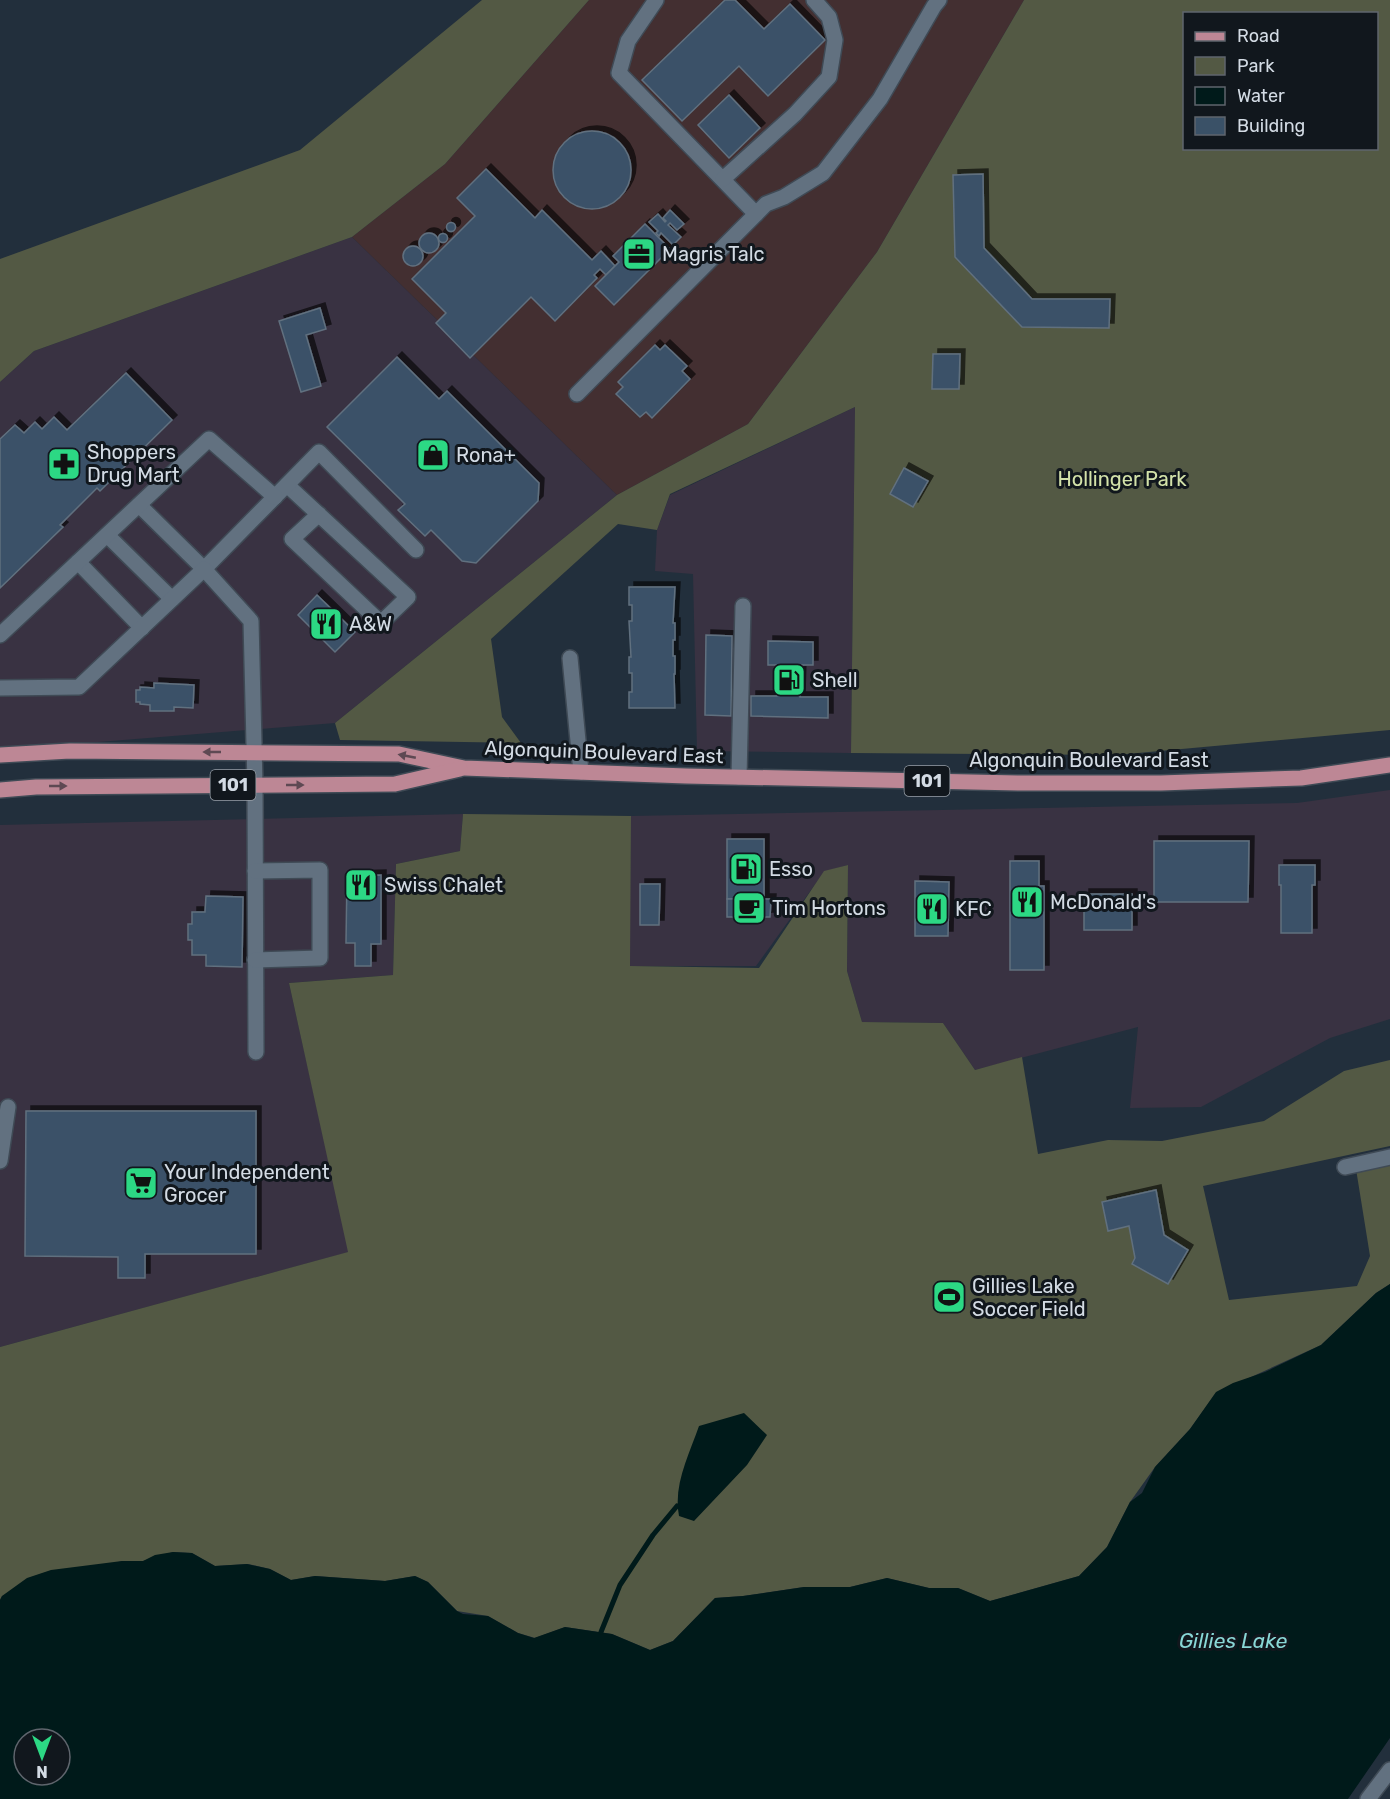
<svg xmlns="http://www.w3.org/2000/svg" width="1390" height="1799" viewBox="0 0 1390 1799" font-family="Rubik,sans-serif">
<style>
.commercial{fill:#393242}
.industrial{fill:#432f31}
.green{fill:#535944;fill-rule:evenodd}
.water{fill:#001a1a;fill-rule:evenodd}
.lines{fill:none;stroke-linecap:round;stroke-linejoin:round}
.stream{stroke:#001a1a;stroke-width:5}
.building{fill:#3a5167;stroke:#61707f;stroke-width:1.5;filter:url(#shadow)}
.minor-casing{stroke:#3f4a55;stroke-width:18}
.major-casing{stroke:#3f4a55;stroke-width:18}
.minor{stroke:#627180;stroke-width:15}
.major{stroke:#bd8795;stroke-width:15}
.oneway{fill:#5e4953}
.labels{text-anchor:middle;stroke-width:6;stroke-linejoin:round;paint-order:stroke}
.shield{fill:#11171d;stroke:#99a0a8;stroke-width:1.5}
.shield-label{font-size:18px;font-weight:bold;fill:#d3dbe4}
.poi-label{font-size:20px;fill:#d3dbe4;stroke:#11171d;text-anchor:start}
.park-label{font-size:20px;fill:#d3e2a9;stroke:#11171d}
.street-label{font-size:20px;fill:#d3dbe4;stroke:#11171d}
.water-label{font-size:21px;font-style:italic;fill:#89d7d6;stroke:#11171d}
</style>
<defs>
<filter id="shadow"><feDropShadow dx="5" dy="-5" stdDeviation="0" flood-color="#0009"/></filter>
</defs>
<rect width="100%" height="100%" fill="#222f3c"/>
<g class="commercial">
<polygon points="352,237 617,495 335,723 0,750 0,382 34,351"/>
<polygon points="855,407 851,753 697,751 693,574 655,571 657,530 670,495"/>
<polygon points="1390,790 1390,1019 1330,1038 1201,1107 1130,1108 1138,1027 975,1070 943,1023 862,1022 847,971 848,865 824,872 756,966 629,966 631,816 1297,803"/>
<polygon points="463,814 460,851 396,864 393,975 289,983 349,1252 0,1347 0,825"/>
</g>
<polygon class="industrial" points="589,0 1024,0 877,252 748,424 617,495 352,237 445,164"/>
<g class="green">
<polygon points="482,0 589,0 445,164 352,237 34,351 0,382 0,259 300,150"/>
<path d="M1024 0H1390V730L1116 755 851 753 855 407 670 494 657 530 618 524 491 639 502 717 521 743 340 740 335 723 617 495 748 424 877 252ZM1184 14H1376V148H1184Z"/>
<polygon points="463,814 631,816 630,966 759,968 824,871 848,865 847,971 862,1022 943,1023 975,1070 1022,1057 1038,1154 1108,1140 1162,1141 1264,1121 1344,1071 1390,1060 1390,1146 1203,1186 1229,1300 1357,1286 1370,1256 1356,1169 1390,1163 1390,1284 1376,1293 1321,1345 1216,1393 1190,1429 1155,1467 1130,1502 1107,1547 1079,1576 990,1601 958,1588 929,1588 887,1578 850,1587 804,1587 743,1596 715,1598 673,1641 650,1650 612,1634 565,1627 535,1638 518,1633 488,1616 457,1611 428,1582 415,1576 385,1581 315,1576 291,1580 270,1569 248,1564 215,1566 192,1553 173,1552 143,1561 122,1561 2,1596 0,1600 0,1347 348,1252 289,983 393,975 396,864 460,851"/>
</g>
<g class="water">
<path d="M1390 1284V1738L1348 1799H0V1600L2 1596 27 1578 51 1570 122 1561H143L155 1555 173 1552 192 1553 215 1566 247 1564 270 1569 291 1580 315 1576 385 1581 415 1576 428 1582 457 1611 463 1614 488 1616 518 1633 534 1638 565 1627 612 1634 650 1650 673 1641 715 1598 743 1596 804 1587H850L887 1578 929 1588H958L990 1601 1079 1576 1107 1547 1130 1502 1142 1493 1155 1467 1190 1429 1216 1392 1233 1383 1265 1372 1321 1345 1376 1293ZM24 1739H60V1775H24Z"/>
<path d="M744 1413 767 1435 747 1465 694 1521 679 1516C673 1485 689 1455 699 1426Z"/>
</g>
<g class="lines">
<polyline class="stream" points="601,1632 620,1585 653,1535 677,1506"/>
</g>
<g class="building">
<polygon points="725,0 735,0 764,29 790,4 825,40 768,96 739,66 682,121 642,80"/>
<polygon points="729,95 760,128 729,158 698,125"/>
<circle cx="592" cy="170" r="39"/>
<polygon points="486,169 535,218 542,210 592,260 601,251 615,266 606,275 600,269 594,275 597,278 555,321 531,297 470,358 436,323 446,313 412,279 475,216 457,198"/>
<polygon points="983,174 984,248 1032,299 1110,299 1109,328 1022,327 955,257 953,175"/>
<polygon points="670,210 684,224 677,230 670,223 668,225 681,237 673,245 661,233 659,236 656,233 658,231 649,222 658,214 665,222 666,221 663,218"/>
<circle cx="451" cy="227" r="4.5"/>
<polygon points="645,224 670,249 614,305 595,286 619,262 613,256"/>
<circle cx="429" cy="243" r="10"/>
<circle cx="443" cy="238" r="4.5"/>
<circle cx="413" cy="256" r="10"/>
<polygon points="320,308 326,329 306,335 321,386 301,392 279,321"/>
<polygon points="655,345 660,350 665,345 687,366 682,371 690,379 652,418 646,412 640,417 616,394 623,387 618,382"/>
<polygon points="933,354 960,354 959,389 932,389"/>
<polygon points="397,357 439,399 447,391 539,483 538,501 476,563 462,561 431,530 425,536 398,510 405,504 327,427"/>
<polygon points="126,373 172,420 100,491 97,488 60,525 63,527 0,588 0,439 15,425 24,433 35,422 42,429 54,417 67,430"/>
<polygon points="904,468 928,481 913,507 890,494"/>
<polygon points="629,587 675,587 673,623 675,623 675,640 673,640 673,656 675,656 675,674 674,674 675,708 629,708 629,692 632,692 632,673 629,673 629,657 631,657 629,621 632,621 632,605 629,605"/>
<polygon points="317,595 355,632 335,652 298,615"/>
<polygon points="706,635 732,636 731,716 705,715"/>
<polygon points="768,641 813,642 813,665 801,665 800,697 828,697 828,718 751,716 751,696 777,696 778,665 768,665"/>
<polygon points="154,683 194,685 193,708 174,707 174,711 150,711 150,705 140,704 140,702 136,702 136,690 140,690 140,687 154,688"/>
<rect x="727" y="839" width="37" height="60"/>
<polygon points="1154,841 1249,841 1248,902 1154,902"/>
<polygon points="1010,861 1039,861 1039,886 1044,886 1044,970 1010,970"/>
<polygon points="1279,865 1315,865 1315,885 1312,885 1312,933 1281,933 1281,885 1279,885"/>
<polygon points="381,875 381,944 371,944 371,966 355,966 355,943 346,943 347,876"/>
<polygon points="915,881 949,882 948,936 915,936"/>
<polygon points="640,884 660,884 659,925 640,925"/>
<rect x="1084" y="894" width="48" height="36"/>
<polygon points="206,896 243,897 242,967 206,966 206,955 192,955 192,940 188,940 188,924 192,924 192,912 205,912"/>
<polygon points="727,899 771,899 770,917 727,917"/>
<polygon points="26,1111 256,1111 256,1254 145,1254 145,1278 118,1278 118,1257 25,1256"/>
<polygon points="1156,1190 1164,1235 1188,1250 1168,1284 1132,1264 1135,1258 1129,1226 1108,1231 1102,1202"/>
</g>
<g class="lines">
<g class="minor-casing">
<g id="minor">
<polyline points="656,0 628,41 619,73 756,214"/>
<polyline points="723,179 795,114 829,77 835,40 829,17 814,0"/>
<polyline points="577,394 766,204 784,197 823,173 880,99 934,6 939,0"/>
<polyline points="287,485 408,597 381,623 292,539 319,514"/>
<polyline points="139,505 204,569 319,452 416,550"/>
<polyline points="107,535 172,599"/>
<polyline points="78,562 142,628"/>
<polyline points="0,635 209,439 275,497"/>
<polyline points="570,658 581,772"/>
<polyline points="0,688 79,687 204,569 251,621 255,785 256,1052"/>
<polyline points="739,777 743,606"/>
<polyline points="255,871 320,870 320,958 255,960"/>
<polyline points="0,1161 8,1107"/>
<polyline points="1345,1167 1390,1157"/>
<polyline points="1368,1799 1390,1770"/>
</g>
</g>
<g class="major-casing">
<g id="major">
<polyline points="0,755 70,751 399,754 464,768 686,776 1018,783 1161,783 1301,778 1390,765"/>
<polyline points="0,790 36,787 395,784 460,769"/>
</g>
</g>
<use href="#minor" class="minor"/>
<use href="#major" class="major"/>
</g>
<defs><path id="oneway-solid" d="M-6-.8H1V-3.2L6.5 0L1 3.2V.8H-6Z" transform="scale(1.5)"/></defs>
<g class="oneway">
<use href="#oneway-solid" transform="translate(212 752) rotate(-180)"/>
<use href="#oneway-solid" transform="translate(407 756) rotate(-169)"/>
<use href="#oneway-solid" transform="translate(295 785)"/>
<use href="#oneway-solid" transform="translate(58 786)"/>
</g>
<defs>
<g id="office-square" transform="scale(1.725)"><rect x="-9" y="-9" width="18" height="18" rx="4" fill="#2cd884" stroke="#11171d"/><path d="M-6-3h4V-5.5h4V-3h4V5H-6ZM-1-4.5V-3h2v-1.5ZM-6 0V1H6V0Z" fill="#111"/></g>
<g id="shop-square" transform="scale(1.725)"><rect x="-9" y="-9" width="18" height="18" rx="4" fill="#2cd884" stroke="#11171d"/><path d="M-5-2.5h2.3a2.7 3.5 0 0 1 5.4 0H5L5.5 6h-11ZM-1.5-2.5h3a1.5 2.3 0 0 0-3 0Z" fill="#111"/></g>
<g id="pharmacy-square" transform="scale(1.725)"><rect x="-9" y="-9" width="18" height="18" rx="4" fill="#2cd884" stroke="#11171d"/><path d="M-2-6h4v4h4v4h-4v4h-4v-4h-4v-4h4Z" fill="#111"/></g>
<g id="restaurant-square" transform="scale(1.725)"><rect x="-9" y="-9" width="18" height="18" rx="4" fill="#2cd884" stroke="#11171d"/><path d="M-5-6h1v4h1v-4h1v4h1v-4h1v5L-1.5 .5V6h-2V.5L-5-1ZM5-6V6H3V1.5H1.5Q1.5-4 5-6Z" fill="#111"/></g>
<g id="fuel-square" transform="scale(1.725)"><rect x="-9" y="-9" width="18" height="18" rx="4" fill="#2cd884" stroke="#11171d"/><path d="M-5.5-6h7V0h2V4h1.3V-2.5L3-4.5l.8-.8L6-3V5H2.5V1h-1V6h-7ZM-4.2-4.7v3.2H.2V-4.7Z" fill="#111"/></g>
<g id="cafe-square" transform="scale(1.725)"><rect x="-9" y="-9" width="18" height="18" rx="4" fill="#2cd884" stroke="#11171d"/><path d="M-5.5-4.5H6V0H3Q3 3.5 0 3.5H-2.5Q-5.5 3.5-5.5 0ZM3-3.2v2h1.7v-2ZM-6 4.5H4V6H-6Z" fill="#111"/></g>
<g id="supermarket-square" transform="scale(1.725)"><rect x="-9" y="-9" width="18" height="18" rx="4" fill="#2cd884" stroke="#11171d"/><path d="M-6-5.5h2.5l.6 2H6L4.5 2H-2.5L-4.4-4H-6ZM-1.5 3.2a1.3 1.3 0 1 0 .1 0ZM3 3.2a1.3 1.3 0 1 0 .1 0Z" fill="#111"/></g>
<g id="stadium-square" transform="scale(1.725)"><rect x="-9" y="-9" width="18" height="18" rx="4" fill="#2cd884" stroke="#11171d"/><path d="M0-5a6.5 5 0 1 0 0 10a6.5 5 0 1 0 0-10ZM-3.5-1.8h7v3.6h-7Z" fill="#111"/></g>
</defs>
<g fill-rule="evenodd">
<use href="#office-square" x="639" y="254"/>
<use href="#shop-square" x="433" y="455"/>
<use href="#pharmacy-square" x="64" y="464"/>
<use href="#restaurant-square" x="326" y="624"/>
<use href="#fuel-square" x="789" y="680"/>
<use href="#fuel-square" x="746" y="869"/>
<use href="#restaurant-square" x="361" y="885"/>
<use href="#restaurant-square" x="1027" y="902"/>
<use href="#cafe-square" x="749" y="908"/>
<use href="#restaurant-square" x="932" y="909"/>
<use href="#supermarket-square" x="141" y="1183"/>
<use href="#stadium-square" x="949" y="1297"/>
</g>
<g class="labels">
<g class="shield">
<rect x="904.5" y="766" width="45" height="30" rx="4.5"/>
<rect x="210.5" y="770" width="45" height="30" rx="4.5"/>
</g>
<g class="shield-label">
<text x="927" y="787">101</text>
<text x="233" y="791">101</text>
</g>
<g class="poi-label">
<text x="662" y="261">Magris Talc</text>
<text x="87" y="459">Shoppers<tspan x="87" dy="23">Drug Mart</tspan></text>
<text x="456" y="462">Rona+</text>
<text x="349" y="631">A&amp;W</text>
<text x="812" y="687">Shell</text>
<text x="769" y="876">Esso</text>
<text x="384" y="892">Swiss Chalet</text>
<text x="1050" y="909">McDonald's</text>
<text x="772" y="915">Tim Hortons</text>
<text x="955" y="916">KFC</text>
<text x="164" y="1179">Your Independent<tspan x="164" dy="23">Grocer</tspan></text>
<text x="972" y="1293">Gillies Lake<tspan x="972" dy="23">Soccer Field</tspan></text>
</g>
<g class="park-label">
<text x="1122" y="486">Hollinger Park</text>
</g>
<g class="street-label">
<text transform="translate(604 752) rotate(2)" y="7">Algonquin Boulevard East</text>
<text x="1089" y="767">Algonquin Boulevard East</text>
</g>
<g class="water-label">
<text x="1233" y="1648">Gillies Lake</text>
</g>
</g>
<rect x="1183" y="12" width="195" height="138" fill="#11171d" stroke="#5f656d" stroke-width="1.5"/>
<rect x="1195" y="32" width="30" height="9" fill="#bd8795" stroke="#5f656d" stroke-width="1.5"/>
<text x="1237" y="42" font-size="18" fill="#d3dbe4">Road</text>
<rect x="1195" y="57" width="30" height="18" fill="#535944" stroke="#5f656d" stroke-width="1.5"/>
<text x="1237" y="72" font-size="18" fill="#d3dbe4">Park</text>
<rect x="1195" y="87" width="30" height="18" fill="#001a1a" stroke="#5f656d" stroke-width="1.5"/>
<text x="1237" y="102" font-size="18" fill="#d3dbe4">Water</text>
<rect x="1195" y="117" width="30" height="18" fill="#3a5167" stroke="#5f656d" stroke-width="1.5"/>
<text x="1237" y="132" font-size="18" fill="#d3dbe4">Building</text>
<g transform="translate(42 1757) rotate(180)"><circle r="28" fill="#11171d" stroke="#5f656d" stroke-width="1.5"/>
<path d="M0-4.5L10 22L0 15L-10 22Z" fill="#2cd884"/>
<text y="-9" font-size="16" font-weight="bold" text-anchor="middle" fill="#d3dbe4">N</text>
</g>
</svg>
